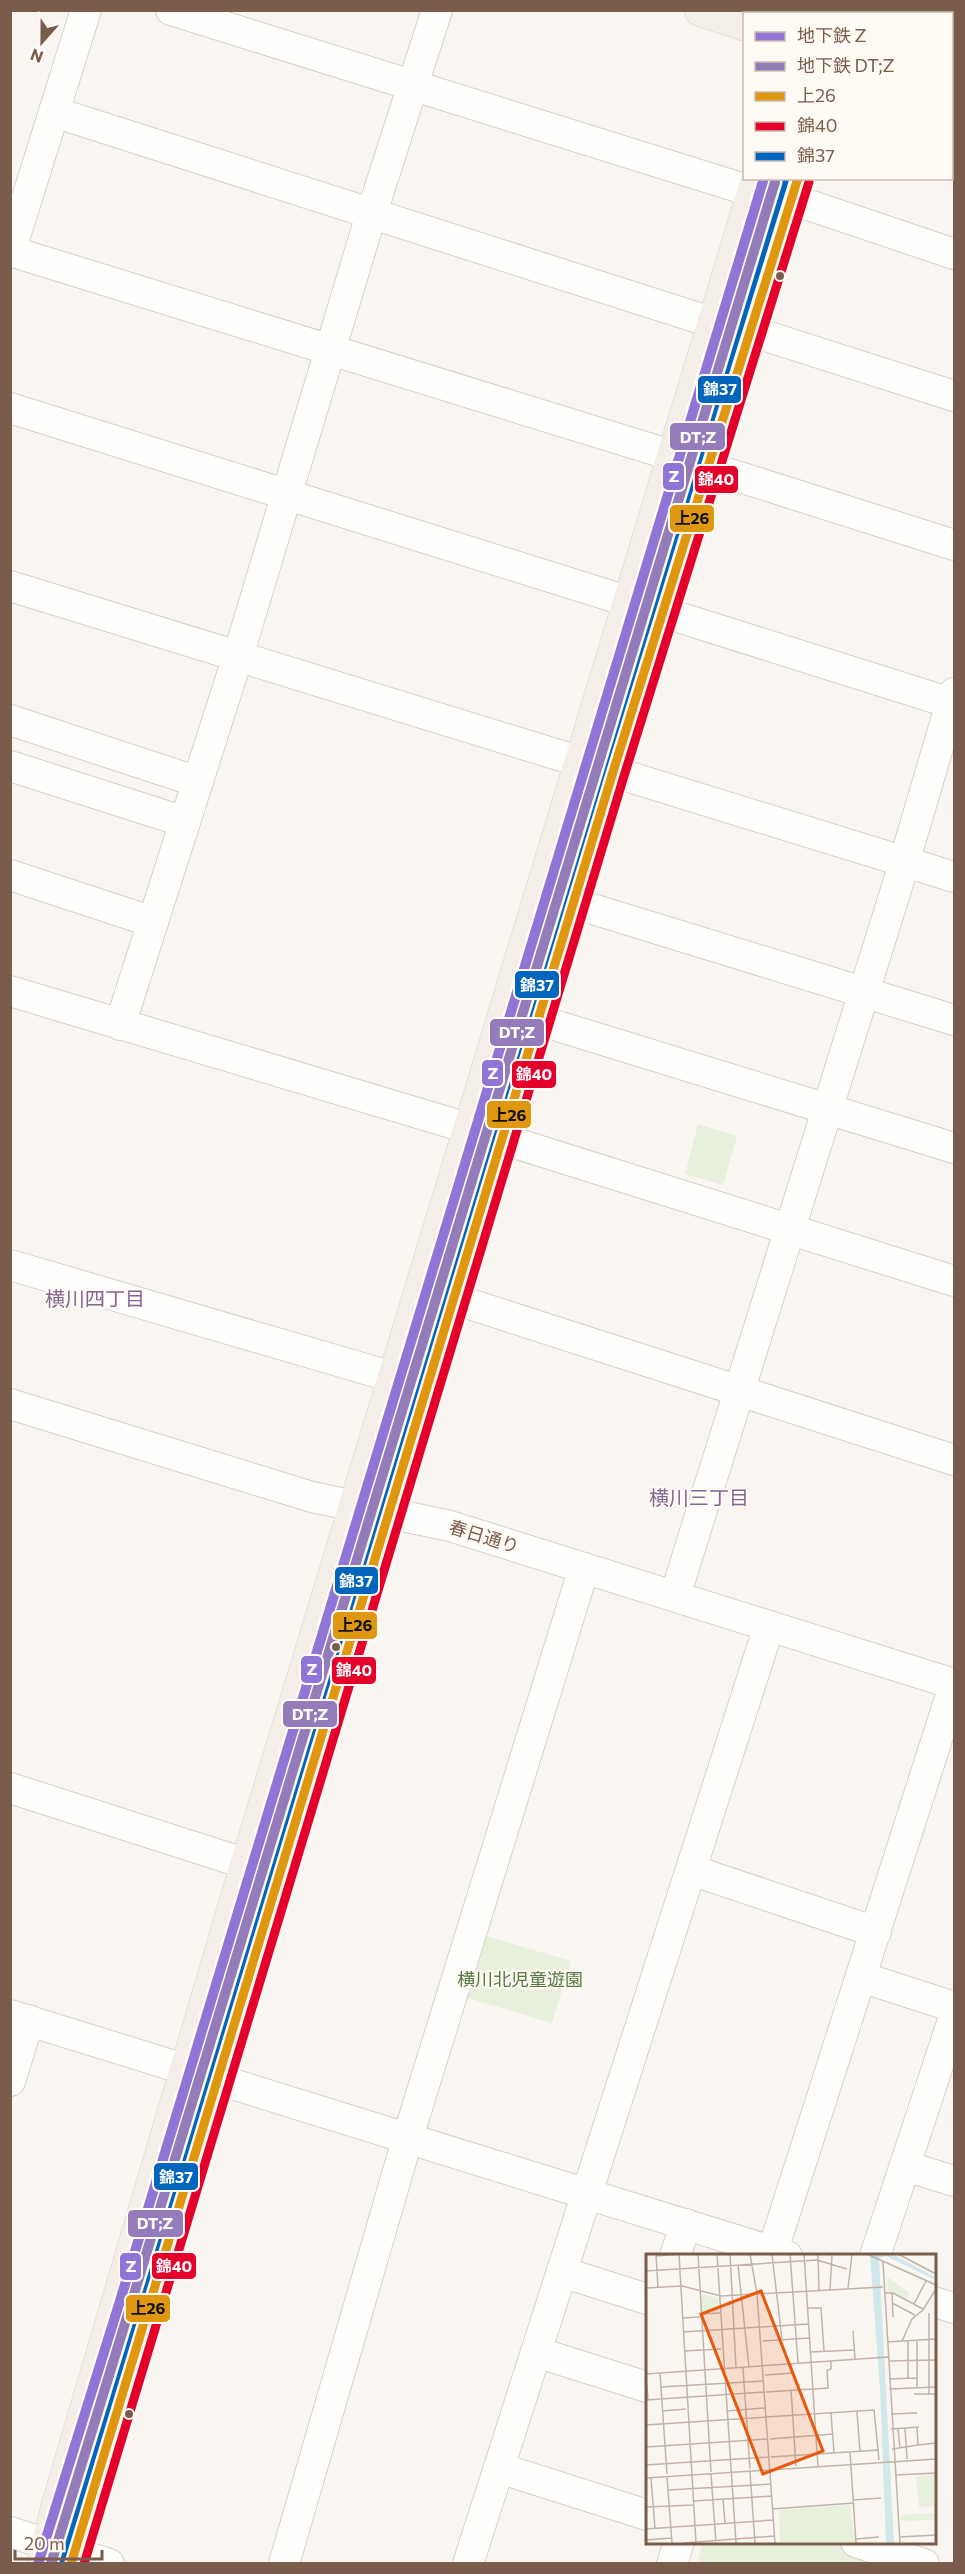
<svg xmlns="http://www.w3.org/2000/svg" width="965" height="2574" viewBox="0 0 965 2574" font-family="Commissioner,'Noto Sans JP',sans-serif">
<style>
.green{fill:#e7f0db}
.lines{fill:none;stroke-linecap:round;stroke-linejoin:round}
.minor-casing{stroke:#d7d1cb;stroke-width:32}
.major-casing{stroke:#dad1cc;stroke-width:34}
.minor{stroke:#fefefd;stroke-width:30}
.major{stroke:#f3eee8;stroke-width:33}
.bus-1-casing{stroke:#fffaf3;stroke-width:14}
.bus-2-casing{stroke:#fffaf3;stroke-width:14}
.bus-3-casing{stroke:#fffaf3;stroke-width:14}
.bus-1{stroke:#de970f;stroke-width:9}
.bus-2{stroke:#e4002b;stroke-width:9}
.bus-3{stroke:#0065bd;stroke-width:9}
.metro-1-casing{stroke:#fffaf3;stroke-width:15}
.metro-2-casing{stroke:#fffaf3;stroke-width:15}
.metro-1{stroke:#8f76d6;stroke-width:10}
.metro-2{stroke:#937cb9;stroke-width:10}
.bus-dot{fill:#7a5c4d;stroke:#fffaf3;stroke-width:2}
.labels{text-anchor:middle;stroke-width:4.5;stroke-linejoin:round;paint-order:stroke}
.street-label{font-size:18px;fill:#7a5c4d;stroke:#fffaf3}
.park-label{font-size:18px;fill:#537a41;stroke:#fffaf3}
.neighbourhood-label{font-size:20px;fill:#846695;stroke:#fffaf3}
.inset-road{fill:none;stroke:#c2b3aa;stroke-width:1.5}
.view{fill:#e8590c;fill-opacity:0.15;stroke:#e8590c;stroke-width:3}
.inset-edge{fill:none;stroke:#7a5c4d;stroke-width:3}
.line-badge{stroke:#fffaf3;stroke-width:2}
.badge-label{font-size:16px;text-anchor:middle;font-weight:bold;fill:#fff}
.pale-badge-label{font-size:16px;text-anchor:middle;font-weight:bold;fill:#111}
</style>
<rect width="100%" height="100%" fill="#f9f5f0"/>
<g class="green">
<polygon points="698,1124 737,1136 723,1185 685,1174"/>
<polygon points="486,1936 571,1961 552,2023 468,1998"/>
<polygon points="703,2542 827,2543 896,2563 697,2564"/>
</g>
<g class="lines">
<g class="minor-casing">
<g id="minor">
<polyline points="171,10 754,192"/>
<polyline points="54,112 714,323"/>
<polyline points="791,199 954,254"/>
<polyline points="10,251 674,456"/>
<polyline points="10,252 86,10"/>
<polyline points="750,331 954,396"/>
<polyline points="10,408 630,602"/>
<polyline points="708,467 954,545"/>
<polyline points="10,586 954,877"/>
<polyline points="662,612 954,704"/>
<polyline points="10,720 198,782"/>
<polyline points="10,766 185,822"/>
<polyline points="10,875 153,922"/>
<polyline points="573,903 954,1020"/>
<polyline points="10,991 471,1129"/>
<polyline points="538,1020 954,1148"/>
<polyline points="120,1025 238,656 367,228 437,10"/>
<polyline points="502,1139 954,1281"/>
<polyline points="10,1265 396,1378"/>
<polyline points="454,1299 954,1460"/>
<polyline points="10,1404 312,1497 450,1526 954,1684"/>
<polyline points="675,1596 896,890 954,693"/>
<polyline points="10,1788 247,1864"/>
<polyline points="691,1870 876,1932"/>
<polyline points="861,1977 954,2007"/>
<polyline points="10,2015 787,2256"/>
<polyline points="10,2081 29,2020"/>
<polyline points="905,2166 954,2181"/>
<polyline points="675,2256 686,2224"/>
<polyline points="771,2256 954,1686"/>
<polyline points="875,2256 954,2017"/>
<polyline points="562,2272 647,2299"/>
<polyline points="934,2302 954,2308"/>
<polyline points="536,2352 647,2387"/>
<polyline points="499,2468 647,2515"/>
<polyline points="10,2532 109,2564"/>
<polyline points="856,2542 924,2564"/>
<polyline points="284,2564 408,2137 584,1568"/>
<polyline points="468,2564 769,1626"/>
<polyline points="672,2564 679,2542"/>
</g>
</g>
<g class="major-casing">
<g id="major">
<polyline points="701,10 744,24"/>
<polyline points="844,10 854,14"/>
<polyline points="809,14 810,10"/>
<polyline points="952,43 954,44"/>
<polyline points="952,87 954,88"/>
<polyline points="43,2564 59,2502 247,1864 758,178"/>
<polyline points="71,2564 613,772 798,178"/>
</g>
</g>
<use href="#minor" class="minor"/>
<use href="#major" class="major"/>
<g class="bus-1-casing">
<polyline id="bus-1" points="71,2564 613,772 798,178"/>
</g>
<g class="bus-2-casing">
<polyline id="bus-2" points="84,2564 624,776 809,182"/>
</g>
<g class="bus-3-casing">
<polyline id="bus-3" points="60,2561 602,769 785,178"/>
</g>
<use href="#bus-1" class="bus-1"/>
<use href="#bus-2" class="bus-2"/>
<use href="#bus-3" class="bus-3"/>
<g class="metro-1-casing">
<polyline id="metro-1" points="38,2564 120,2301 764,178"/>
</g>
<g class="metro-2-casing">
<polyline id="metro-2" points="51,2564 131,2304 775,182"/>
</g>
<use href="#metro-1" class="metro-1"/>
<use href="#metro-2" class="metro-2"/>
</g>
<g class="bus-dot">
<circle cx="780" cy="276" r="5"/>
<circle cx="336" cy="1647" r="5"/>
<circle cx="129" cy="2414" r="5"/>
</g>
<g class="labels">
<g class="street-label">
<text transform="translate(484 1537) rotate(17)" y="6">春日通り</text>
</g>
<g class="park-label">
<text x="520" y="1986">横川北児童遊園</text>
</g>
<g class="neighbourhood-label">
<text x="95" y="1306">横川四丁目</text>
<text x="699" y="1505">横川三丁目</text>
</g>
</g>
<g transform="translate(646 2254)">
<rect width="290" height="290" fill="#f9f5f0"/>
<path d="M241 23 264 39 261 45 242 38ZM55 40 72 44 73 58 56 59ZM289 220V252L273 253 270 223ZM204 251 209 289H134L133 256ZM289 259V266L255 267V261Z" fill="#e7f0db"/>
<path d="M224 0H246L289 23V26L240 2 233 4 248 289H240L234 134Z" fill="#d0e8ea"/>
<path class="inset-road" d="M10 0 12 34M33 0 50 289M52 0 65 218M71 0 90 289M84 0 90 114M104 0 111 40 129 289M126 0 136 86M144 0 152 109M158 0 172 213M172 0 173 37M221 0 290 31M252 0 290 20M10 2 33 0M237 8 254 289M92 11 103 113M0 17 171 6 201 15M0 34 36 32 75 42 237 33M202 34 206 0M184 36 186 0M238 39H247L277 55M246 39 247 63M246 49 269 61M268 50 280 27M161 54H175L178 97M283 59V140M55 60 74 59M36 64 55 63M207 77 209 105M37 78 162 70M117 87 163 84M256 87 266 65 277 56 290 35M262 87V124M271 87V133M241 88 290 85M38 97 75 95M164 98 208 96M243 107 290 106M97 114 104 215M14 119 21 220M0 120 242 103M119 121 146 119 145 110M0 122 2 146M243 125 271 124M15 133 117 127M243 135 290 133M145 136 150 212M120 138 182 134 181 116 185 115V107M268 140H290M0 146 118 138M16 157 40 155M80 157 119 154M211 158 214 197M185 159 188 199M245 160 271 159M0 171 228 156 233 206M271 173 272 191 290 189M259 174 261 205M245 175 273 173M252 175 254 194M124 185 187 180M0 193 121 185M246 195 272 191M204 198 210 289M125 203 233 196M0 211 123 203M104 218 109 289M65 220 70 289M249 221 290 219M21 223 26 289M0 224 290 205M5 224 9 274M22 236 125 230M77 245 79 269M207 246 235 244M47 247 126 242M0 253 47 251M126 255 208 249M0 275 128 266M253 283 290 281M210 285 233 283M0 286 25 284M38 289 128 282"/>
<path class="view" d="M115 37 177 197 117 220 55 60Z"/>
<rect width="290" height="290" class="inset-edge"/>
</g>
<g class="line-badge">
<rect x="697" y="375" width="45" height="29" rx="6" fill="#0065bd"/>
<rect x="669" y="422" width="57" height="29" rx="6" fill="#937cb9"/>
<rect x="662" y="462" width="23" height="29" rx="6" fill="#8f76d6"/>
<rect x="694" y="465" width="45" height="29" rx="6" fill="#e4002b"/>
<rect x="669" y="504" width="46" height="29" rx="6" fill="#de970f"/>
<rect x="514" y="970" width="46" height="29" rx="6" fill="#0065bd"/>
<rect x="489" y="1018" width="56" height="29" rx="6" fill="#937cb9"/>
<rect x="481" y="1059" width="23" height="28" rx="6" fill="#8f76d6"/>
<rect x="511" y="1060" width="46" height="29" rx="6" fill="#e4002b"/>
<rect x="486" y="1100" width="46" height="29" rx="6" fill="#de970f"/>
<rect x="334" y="1566" width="45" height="29" rx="6" fill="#0065bd"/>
<rect x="332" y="1611" width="46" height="29" rx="6" fill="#de970f"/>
<rect x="300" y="1655" width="23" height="29" rx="6" fill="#8f76d6"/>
<rect x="331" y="1656" width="46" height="29" rx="6" fill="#e4002b"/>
<rect x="282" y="1700" width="56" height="28" rx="6" fill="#937cb9"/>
<rect x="153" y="2162" width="46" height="29" rx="6" fill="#0065bd"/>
<rect x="127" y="2209" width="57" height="29" rx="6" fill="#937cb9"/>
<rect x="151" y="2252" width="46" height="28" rx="6" fill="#e4002b"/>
<rect x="119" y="2252" width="23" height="29" rx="6" fill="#8f76d6"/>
<rect x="125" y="2294" width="46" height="29" rx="6" fill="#de970f"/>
</g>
<g class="badge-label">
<text x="720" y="395">錦37</text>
<text x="698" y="443">DT;Z</text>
<text x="674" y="482">Z</text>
<text x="716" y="485">錦40</text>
<text x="537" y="991">錦37</text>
<text x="517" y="1038">DT;Z</text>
<text x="493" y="1079">Z</text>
<text x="534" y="1080">錦40</text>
<text x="356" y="1587">錦37</text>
<text x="312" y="1675">Z</text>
<text x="354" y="1676">錦40</text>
<text x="310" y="1720">DT;Z</text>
<text x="176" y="2183">錦37</text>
<text x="155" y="2229">DT;Z</text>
<text x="174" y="2272">錦40</text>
<text x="131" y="2272">Z</text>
</g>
<g class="pale-badge-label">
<text x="692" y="524">上26</text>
<text x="509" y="1121">上26</text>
<text x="355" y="1631">上26</text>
<text x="148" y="2314">上26</text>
</g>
<rect width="965" height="2574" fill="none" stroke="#7a5c4d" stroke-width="24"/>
<rect x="743" y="12" width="210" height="168" fill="#fffaf3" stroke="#cabbb1" stroke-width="1.5"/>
<rect x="755" y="32" width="30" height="9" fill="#8f76d6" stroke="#cabbb1" stroke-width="1.5"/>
<text x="797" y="42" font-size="18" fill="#7a5c4d">地下鉄 Z</text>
<rect x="755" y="62" width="30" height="9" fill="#937cb9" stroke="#cabbb1" stroke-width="1.5"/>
<text x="797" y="72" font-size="18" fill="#7a5c4d">地下鉄 DT;Z</text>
<rect x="755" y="92" width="30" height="9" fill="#de970f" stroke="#cabbb1" stroke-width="1.5"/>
<text x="797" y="102" font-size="18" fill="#7a5c4d">上26</text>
<rect x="755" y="122" width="30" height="9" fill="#e4002b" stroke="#cabbb1" stroke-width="1.5"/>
<text x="797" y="132" font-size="18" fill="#7a5c4d">錦40</text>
<rect x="755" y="152" width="30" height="9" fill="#0065bd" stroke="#cabbb1" stroke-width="1.5"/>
<text x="797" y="162" font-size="18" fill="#7a5c4d">錦37</text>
<g transform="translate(42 42) rotate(201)" stroke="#fffaf3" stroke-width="4.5" paint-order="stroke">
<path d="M0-4.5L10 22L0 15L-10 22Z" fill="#7a5c4d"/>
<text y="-9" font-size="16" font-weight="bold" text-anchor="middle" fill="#7a5c4d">N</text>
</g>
<path d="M15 2550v9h87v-9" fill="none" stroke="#7a5c4d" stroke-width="3"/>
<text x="24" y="2550" font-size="18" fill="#7a5c4d" stroke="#fffaf3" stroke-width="4.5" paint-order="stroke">20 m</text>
</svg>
